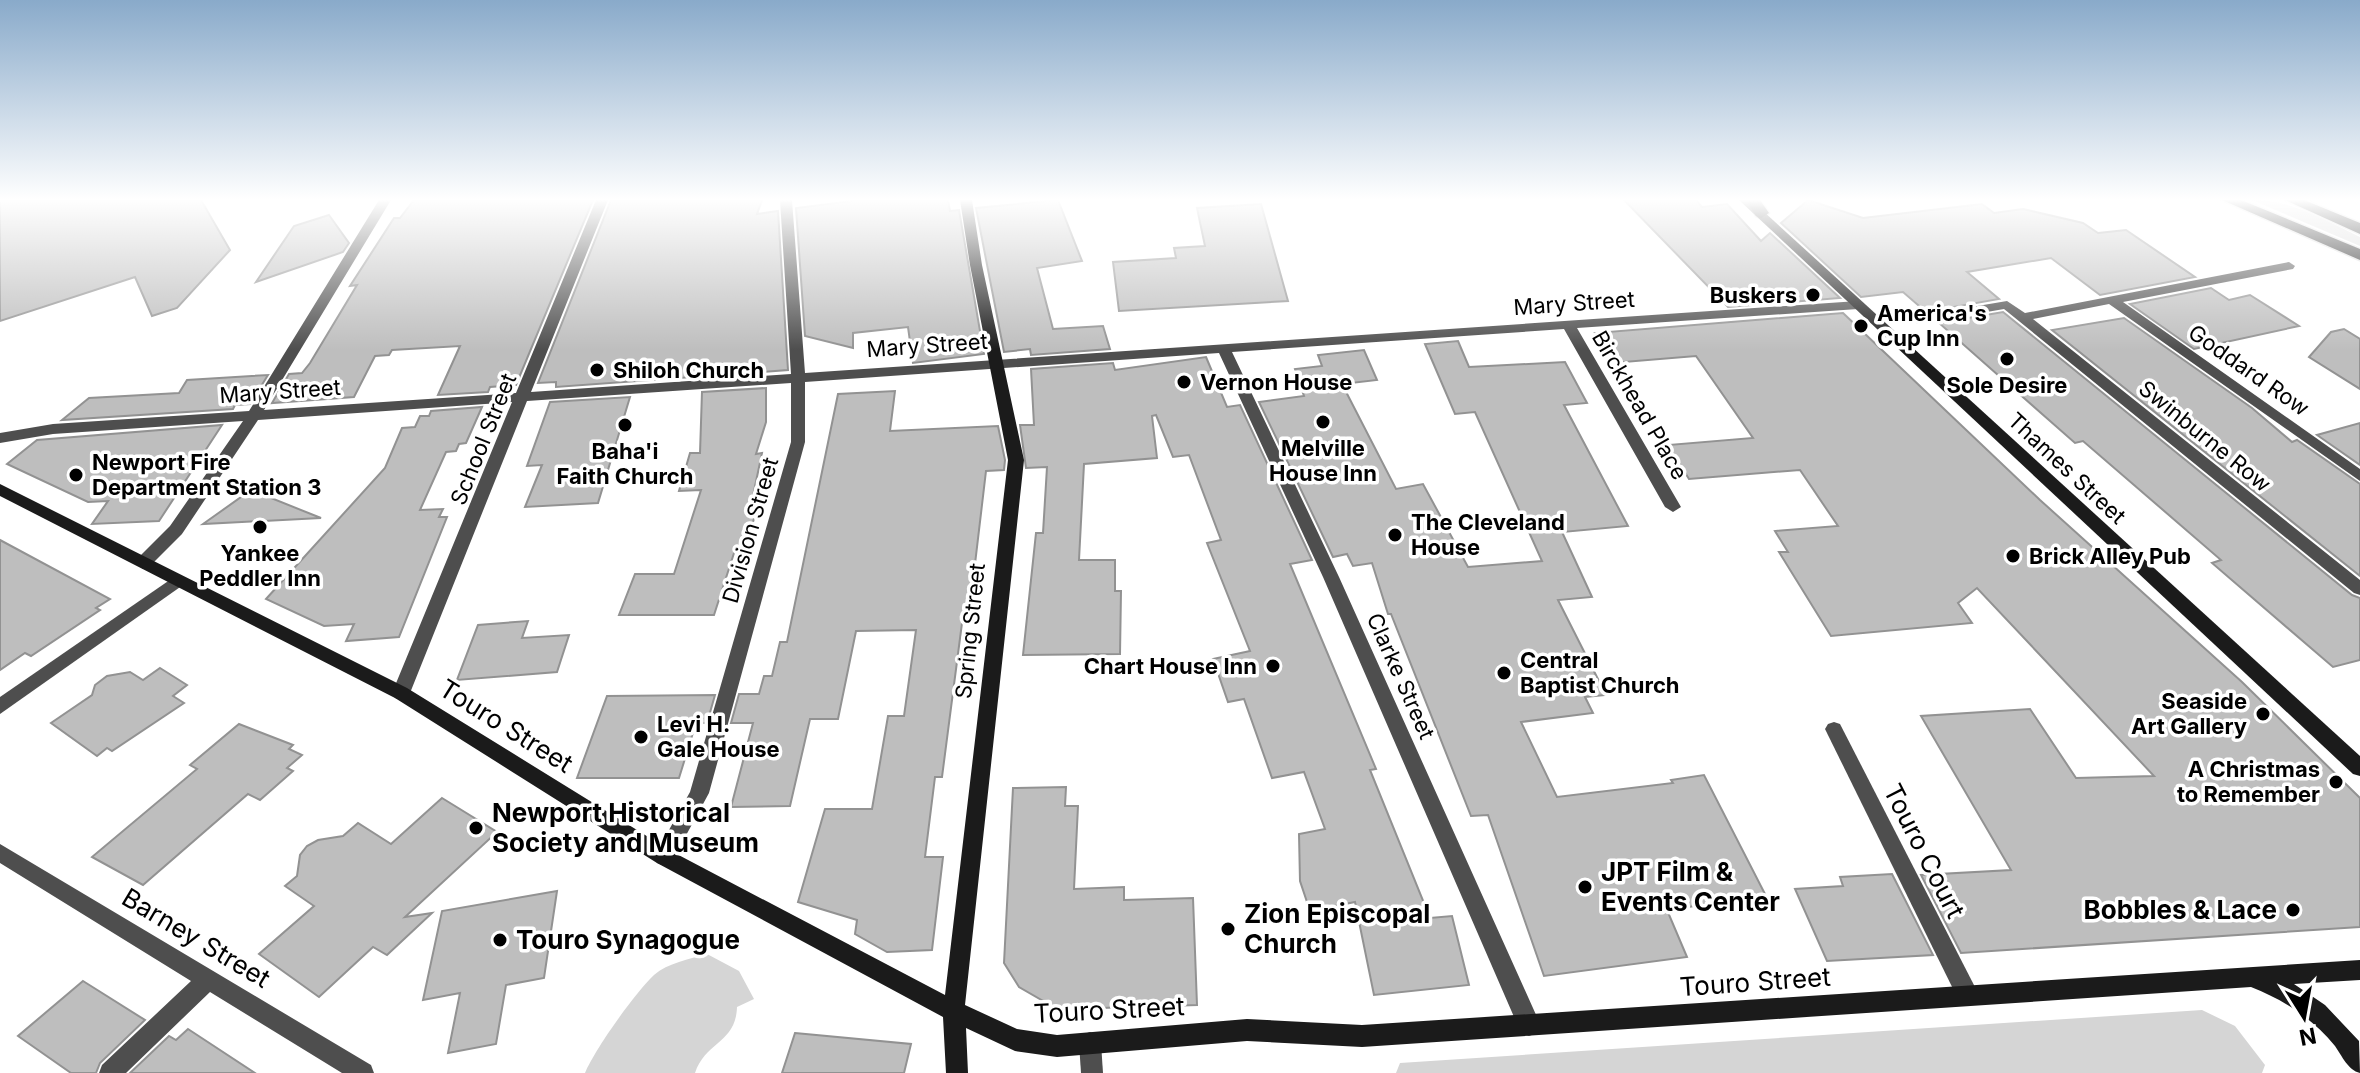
<svg xmlns="http://www.w3.org/2000/svg" width="2360" height="1073" viewBox="0 0 2360 1073" font-family="Inter,sans-serif">
<style>
.green{fill:#d5d5d5}
.building{fill:#bebebe;stroke:#929292;stroke-width:2}
.lines{fill:none;stroke-linecap:round;stroke-linejoin:round}
.primary-casing{stroke:#dbdbdb;stroke-width:3}
.street{fill:#4e4e4e;fill-rule:evenodd}
.secondary{fill:#1b1b1b;fill-rule:evenodd}
.primary{fill:#000;fill-rule:evenodd}
.poi-dot{fill:#000;stroke:#fff;stroke-width:3}
.labels{text-anchor:middle;stroke-width:7;stroke-linejoin:round;paint-order:stroke}
.poi-label{font-size:22px;font-weight:bold;fill:#000;stroke:#fff;text-anchor:start}
.street-label{font-size:22px;fill:#000;stroke:#fff}
.near-street-label{font-size:26px;fill:#000;stroke:#fff}
.near-poi-label{font-size:26px;font-weight:bold;fill:#000;stroke:#fff;text-anchor:start}
</style>
<rect width="100%" height="100%" fill="#fff"/>
<g class="green">
<path d="M2252 200C2287 198 2327 221 2360 237V246Z"/>
<path d="M707 954 739 971 754 999 737 1007C736 1043 706 1041 695 1073H585C595 1049 635 993 654 975 668 963 689 959 707 954Z"/>
<polygon points="2202,1010 2235,1026 2265,1065 2262,1073 1396,1073 1400,1063"/>
</g>
<g class="building">
<polygon points="0,200 201,200 230,250 177,308 152,316 135,277 0,321"/>
<polygon points="414,200 593,200 516,385 490,387 488,392 438,395 460,346 392,350 389,355 375,356 354,397 272,403 289,374 302,373 310,363 357,285 350,286 394,218 400,218"/>
<polygon points="611,200 762,200 757,214 778,211 788,370 556,387 556,382 538,383"/>
<polygon points="860,200 948,200 950,211 959,210 984,354 913,363 908,327 853,333 853,348 805,336 796,208"/>
<polygon points="1058,200 1082,261 1037,268 1053,329 1103,326 1110,349 1031,355 1030,349 1004,352 976,208"/>
<polygon points="1624,200 1696,200 1702,207 1727,204 1761,241 1770,233 1840,298 1728,307"/>
<polygon points="1808,200 1863,218 1982,204 1994,213 2023,209 2083,223 2098,233 2126,230 2195,277 2100,295 2051,258 1967,272 1999,299 1926,312 1903,292 1861,297 1781,223"/>
<polygon points="1261,204 1288,301 1119,311 1113,262 1176,258 1174,248 1205,246 1197,208"/>
<polygon points="329,215 349,243 343,252 256,282 294,226"/>
<polygon points="2211,288 2229,300 2250,295 2299,326 2194,349 2130,304"/>
<polygon points="2003,312 2352,595 2360,598 2360,660 2333,667 2212,563 2221,560 2083,441 2075,443 1939,323"/>
<polygon points="1843,313 2040,500 2242,682 2360,798 2360,927 1961,953 1921,875 2011,870 1921,716 2030,709 2076,778 2154,776 1977,588 1958,603 1972,623 1831,636 1779,552 1788,552 1775,531 1838,526 1800,470 1689,479 1668,445 1753,438 1696,356 1612,363 1595,333"/>
<polygon points="2124,318 2252,408 2292,442 2297,440 2360,484 2360,576 2052,330"/>
<polygon points="2344,329 2360,339 2360,389 2309,357 2331,332"/>
<polygon points="1458,341 1469,367 1565,362 1587,403 1564,405 1628,526 1562,532 1592,597 1558,600 1606,695 1585,697 1593,713 1521,722 1557,797 1673,783 1671,780 1704,775 1766,896 1667,910 1687,957 1544,976 1488,815 1471,816 1391,614 1388,614 1372,563 1353,566 1347,554 1333,557 1259,402 1304,396 1295,369 1322,366 1318,355 1364,350 1377,380 1342,384 1396,489 1423,484 1468,567 1542,561 1475,412 1455,414 1425,344"/>
<polygon points="1206,357 1227,407 1240,405 1312,560 1290,564 1376,769 1370,770 1430,918 1452,916 1469,985 1374,995 1355,902 1320,909 1318,904 1308,905 1300,881 1299,834 1325,829 1304,772 1272,778 1244,699 1228,702 1213,659 1250,651 1207,543 1221,540 1189,455 1173,457 1156,415 1152,416 1157,458 1084,464 1079,560 1115,560 1115,591 1121,591 1120,654 1023,655 1036,533 1043,533 1047,467 1026,468 1020,425 1034,425 1031,369 1113,363 1115,370"/>
<polygon points="268,375 250,404 235,405 233,409 62,420 89,398 179,393 187,380"/>
<polygon points="766,388 766,422 756,454 762,453 749,515 755,515 745,550 735,550 714,615 619,615 635,574 674,574 701,490 679,491 690,453 700,453 702,392"/>
<polygon points="895,391 890,431 998,426 1005,460 1004,470 986,471 968,623 962,623 942,777 935,777 925,857 943,857 932,950 887,952 855,934 857,920 798,902 825,809 872,809 888,716 904,716 916,630 856,631 838,719 810,719 790,806 731,807 753,723 731,723 739,694 759,694 764,676 772,676 780,642 787,642 838,394"/>
<polygon points="630,397 598,503 525,507 542,465 527,466 550,402"/>
<polygon points="482,407 466,443 459,444 456,451 446,452 420,510 443,509 439,517 447,517 399,637 346,641 354,624 324,626 266,599 385,468 402,428 415,427 420,416 429,416 431,411"/>
<polygon points="2360,423 2360,465 2317,435"/>
<polygon points="222,425 159,521 92,524 108,501 88,502 7,464 37,440"/>
<polygon points="251,490 321,518 203,524"/>
<polygon points="0,540 110,599 96,608 100,610 31,656 25,653 0,670"/>
<polygon points="528,621 522,638 569,635 557,672 457,680 478,625"/>
<polygon points="160,668 187,685 173,696 184,703 112,751 107,748 97,756 51,723 92,695 95,685 107,676 130,672 143,680"/>
<polygon points="715,695 707,723 696,723 679,778 577,778 607,696"/>
<polygon points="239,724 293,745 289,749 302,755 287,768 293,771 260,800 248,794 143,885 92,857 197,769 190,765"/>
<polygon points="1066,787 1065,806 1078,806 1074,889 1124,887 1124,900 1193,898 1197,1005 1068,1009 1052,1006 1019,987 1004,963 1013,788"/>
<polygon points="442,798 497,832 405,917 432,913 387,955 373,947 319,997 259,954 314,906 285,886 297,876 300,855 307,846 318,840 343,836 358,823 391,844"/>
<polygon points="1892,874 1933,955 1827,961 1795,889 1843,886 1840,877"/>
<polygon points="557,891 544,978 506,985 496,1044 448,1053 460,993 423,1000 442,911"/>
<polygon points="83,981 145,1020 100,1063 96,1073 71,1073 18,1036"/>
<polygon points="188,1029 255,1073 130,1073 169,1036 176,1040"/>
<polygon points="795,1033 911,1044 904,1073 782,1073"/>
</g>
<g class="lines">
<g class="primary-casing">
<g id="primary">
<polygon points="1746,200 1760,200 1769,213 1761,218 1756,216"/>
<polygon points="2222,200 2241,200 2360,249 2360,260"/>
<polygon points="2285,200 2304,200 2360,223 2360,234"/>
</g>
</g>
<g class="street">
<polygon points="379,200 391,200 264,410 516,393 596,200 608,200 531,392 791,374 780,200 792,200 805,373 1858,301 1865,305 1858,309 1577,328 1681,507 1673,512 1665,507 1564,329 1232,352 1339,577 1537,1017 1540,1025 1537,1033 1529,1036 1521,1033 1323,577 1219,353 805,382 805,442 709,793 671,863 664,866 657,863 654,857 690,792 791,442 791,383 527,401 410,693 407,698 401,700 395,698 392,693 512,402 258,420 182,534 149,567 143,569 135,563 137,559 170,526 243,421 53,434 0,443 0,433 53,424 249,411"/>
<polygon points="2289,262 2295,266 2293,269 2123,302 2360,469 2360,481 2109,304 2033,319 2360,580 2360,595 2354,593 2004,309 1918,324 1911,320 1918,316 2007,301 2025,313"/>
<polygon points="177,575 183,577 185,581 183,585 0,714 0,697"/>
<polygon points="1834,722 1840,724 1976,989 1979,996 1976,1003 1968,1006 1960,1003 1825,729 1828,724"/>
<polygon points="0,844 371,1065 374,1073 342,1073 210,992 126,1073 99,1073 102,1065 191,981 0,863"/>
<polygon points="1090,1032 1098,1035 1101,1043 1103,1073 1081,1073 1079,1043 1082,1035"/>
</g>
<g class="secondary">
<path d="M960 200H972L982 265 1024 460 965 1005 1017 1029 1057 1035 1247 1019 1362 1025 2360 960V980L2294 984 2325 1005 2359 1041 2360 1073C2348 1070 2342 1056 2335 1046 2312 1018 2284 1000 2251 987L1362 1047 1247 1041 1057 1057 1015 1051 966 1028 968 1073H946L943 1017 657 863 395 698 0 496V484L407 688 671 851 945 995 1008 460 970 265Z"/>
<polygon points="1739,200 1751,200 2360,756 2360,776 2353,774"/>
</g>
<use href="#primary" class="primary"/>
</g>
<linearGradient id="sky" x2="0" y2="1"><stop stop-color="#89aaca"/><stop offset="0.57" stop-color="#fff"/><stop offset="1" stop-color="#fff" stop-opacity="0"/></linearGradient>
<rect width="2360" height="350" fill="url(#sky)"/>
<g class="poi-dot">
<circle cx="1813" cy="295" r="8"/>
<circle cx="1861" cy="326" r="8"/>
<circle cx="2007" cy="359" r="8"/>
<circle cx="597" cy="370" r="8"/>
<circle cx="1184" cy="382" r="8"/>
<circle cx="1323" cy="422" r="8"/>
<circle cx="625" cy="425" r="8"/>
<circle cx="76" cy="475" r="8"/>
<circle cx="260" cy="527" r="8"/>
<circle cx="1395" cy="535" r="8"/>
<circle cx="2013" cy="556" r="8"/>
<circle cx="1273" cy="666" r="8"/>
<circle cx="1504" cy="673" r="8"/>
<circle cx="2263" cy="714" r="8"/>
<circle cx="641" cy="737" r="8"/>
<circle cx="2336" cy="782" r="8"/>
<circle cx="476" cy="828" r="8"/>
<circle cx="1585" cy="887" r="8"/>
<circle cx="2293" cy="910" r="8"/>
<circle cx="1228" cy="929" r="8"/>
<circle cx="500" cy="940" r="8"/>
</g>
<g class="labels">
<g class="poi-label">
<text x="1797" y="303" text-anchor="end">Buskers</text>
<text x="1877" y="321">America's<tspan x="1877" dy="25">Cup Inn</tspan></text>
<text x="613" y="378">Shiloh Church</text>
<text x="1200" y="390">Vernon House</text>
<text x="2007" y="393" text-anchor="middle">Sole Desire</text>
<text x="1323" y="456" text-anchor="middle">Melville<tspan x="1323" dy="25">House Inn</tspan></text>
<text x="625" y="459" text-anchor="middle">Baha'i<tspan x="625" dy="25">Faith Church</tspan></text>
<text x="92" y="470">Newport Fire<tspan x="92" dy="25">Department Station 3</tspan></text>
<text x="1411" y="530">The Cleveland<tspan x="1411" dy="25">House</tspan></text>
<text x="260" y="561" text-anchor="middle">Yankee<tspan x="260" dy="25">Peddler Inn</tspan></text>
<text x="2029" y="564">Brick Alley Pub</text>
<text x="1520" y="668">Central<tspan x="1520" dy="25">Baptist Church</tspan></text>
<text x="1257" y="674" text-anchor="end">Chart House Inn</text>
<text x="2247" y="709" text-anchor="end">Seaside<tspan x="2247" dy="25">Art Gallery</tspan></text>
<text x="657" y="732">Levi H.<tspan x="657" dy="25">Gale House</tspan></text>
<text x="2320" y="777" text-anchor="end">A Christmas<tspan x="2320" dy="25">to Remember</tspan></text>
</g>
<g class="street-label">
<text transform="translate(1574 303) rotate(-4)" y="8">Mary Street</text>
<text transform="translate(927 345) rotate(-4)" y="8">Mary Street</text>
<text transform="translate(2249 370) rotate(35)" y="8">Goddard Row</text>
<text transform="translate(280 391) rotate(-4)" y="8">Mary Street</text>
<text transform="translate(1640 405) rotate(60)" y="8">Birckhead Place</text>
<text transform="translate(2205 436) rotate(39)" y="8">Swinburne Row</text>
<text transform="translate(483 439) rotate(-68)" y="8">School Street</text>
<text transform="translate(2067 468) rotate(43)" y="8">Thames Street</text>
<text transform="translate(750 530) rotate(-74)" y="8">Division Street</text>
<text transform="translate(970 631) rotate(-84)" y="8">Spring Street</text>
<text transform="translate(1401 676) rotate(66)" y="8">Clarke Street</text>
</g>
<g class="near-street-label">
<text transform="translate(506 726) rotate(32)" y="9">Touro Street</text>
<text transform="translate(1924 851) rotate(63)" y="9">Touro Court</text>
<text transform="translate(196 938) rotate(31)" y="9">Barney Street</text>
<text transform="translate(1755 982) rotate(-4)" y="9">Touro Street</text>
<text transform="translate(1109 1010) rotate(-3)" y="9">Touro Street</text>
</g>
<g class="near-poi-label">
<text x="492" y="822">Newport Historical<tspan x="492" dy="30">Society and Museum</tspan></text>
<text x="1601" y="881">JPT Film &amp;<tspan x="1601" dy="30">Events Center</tspan></text>
<text x="2277" y="919" text-anchor="end">Bobbles &amp; Lace</text>
<text x="1244" y="923">Zion Episcopal<tspan x="1244" dy="30">Church</tspan></text>
<text x="516" y="949">Touro Synagogue</text>
</g>
</g>
<g transform="translate(2304 1017) rotate(169)" stroke="#ffffff" stroke-width="6" paint-order="stroke">
<path d="M0-6L14 30L0 20L-14 30Z" fill="#000000"/>
<text y="-12" font-size="22" font-weight="bold" text-anchor="middle" fill="#000000">N</text>
</g>
</svg>
